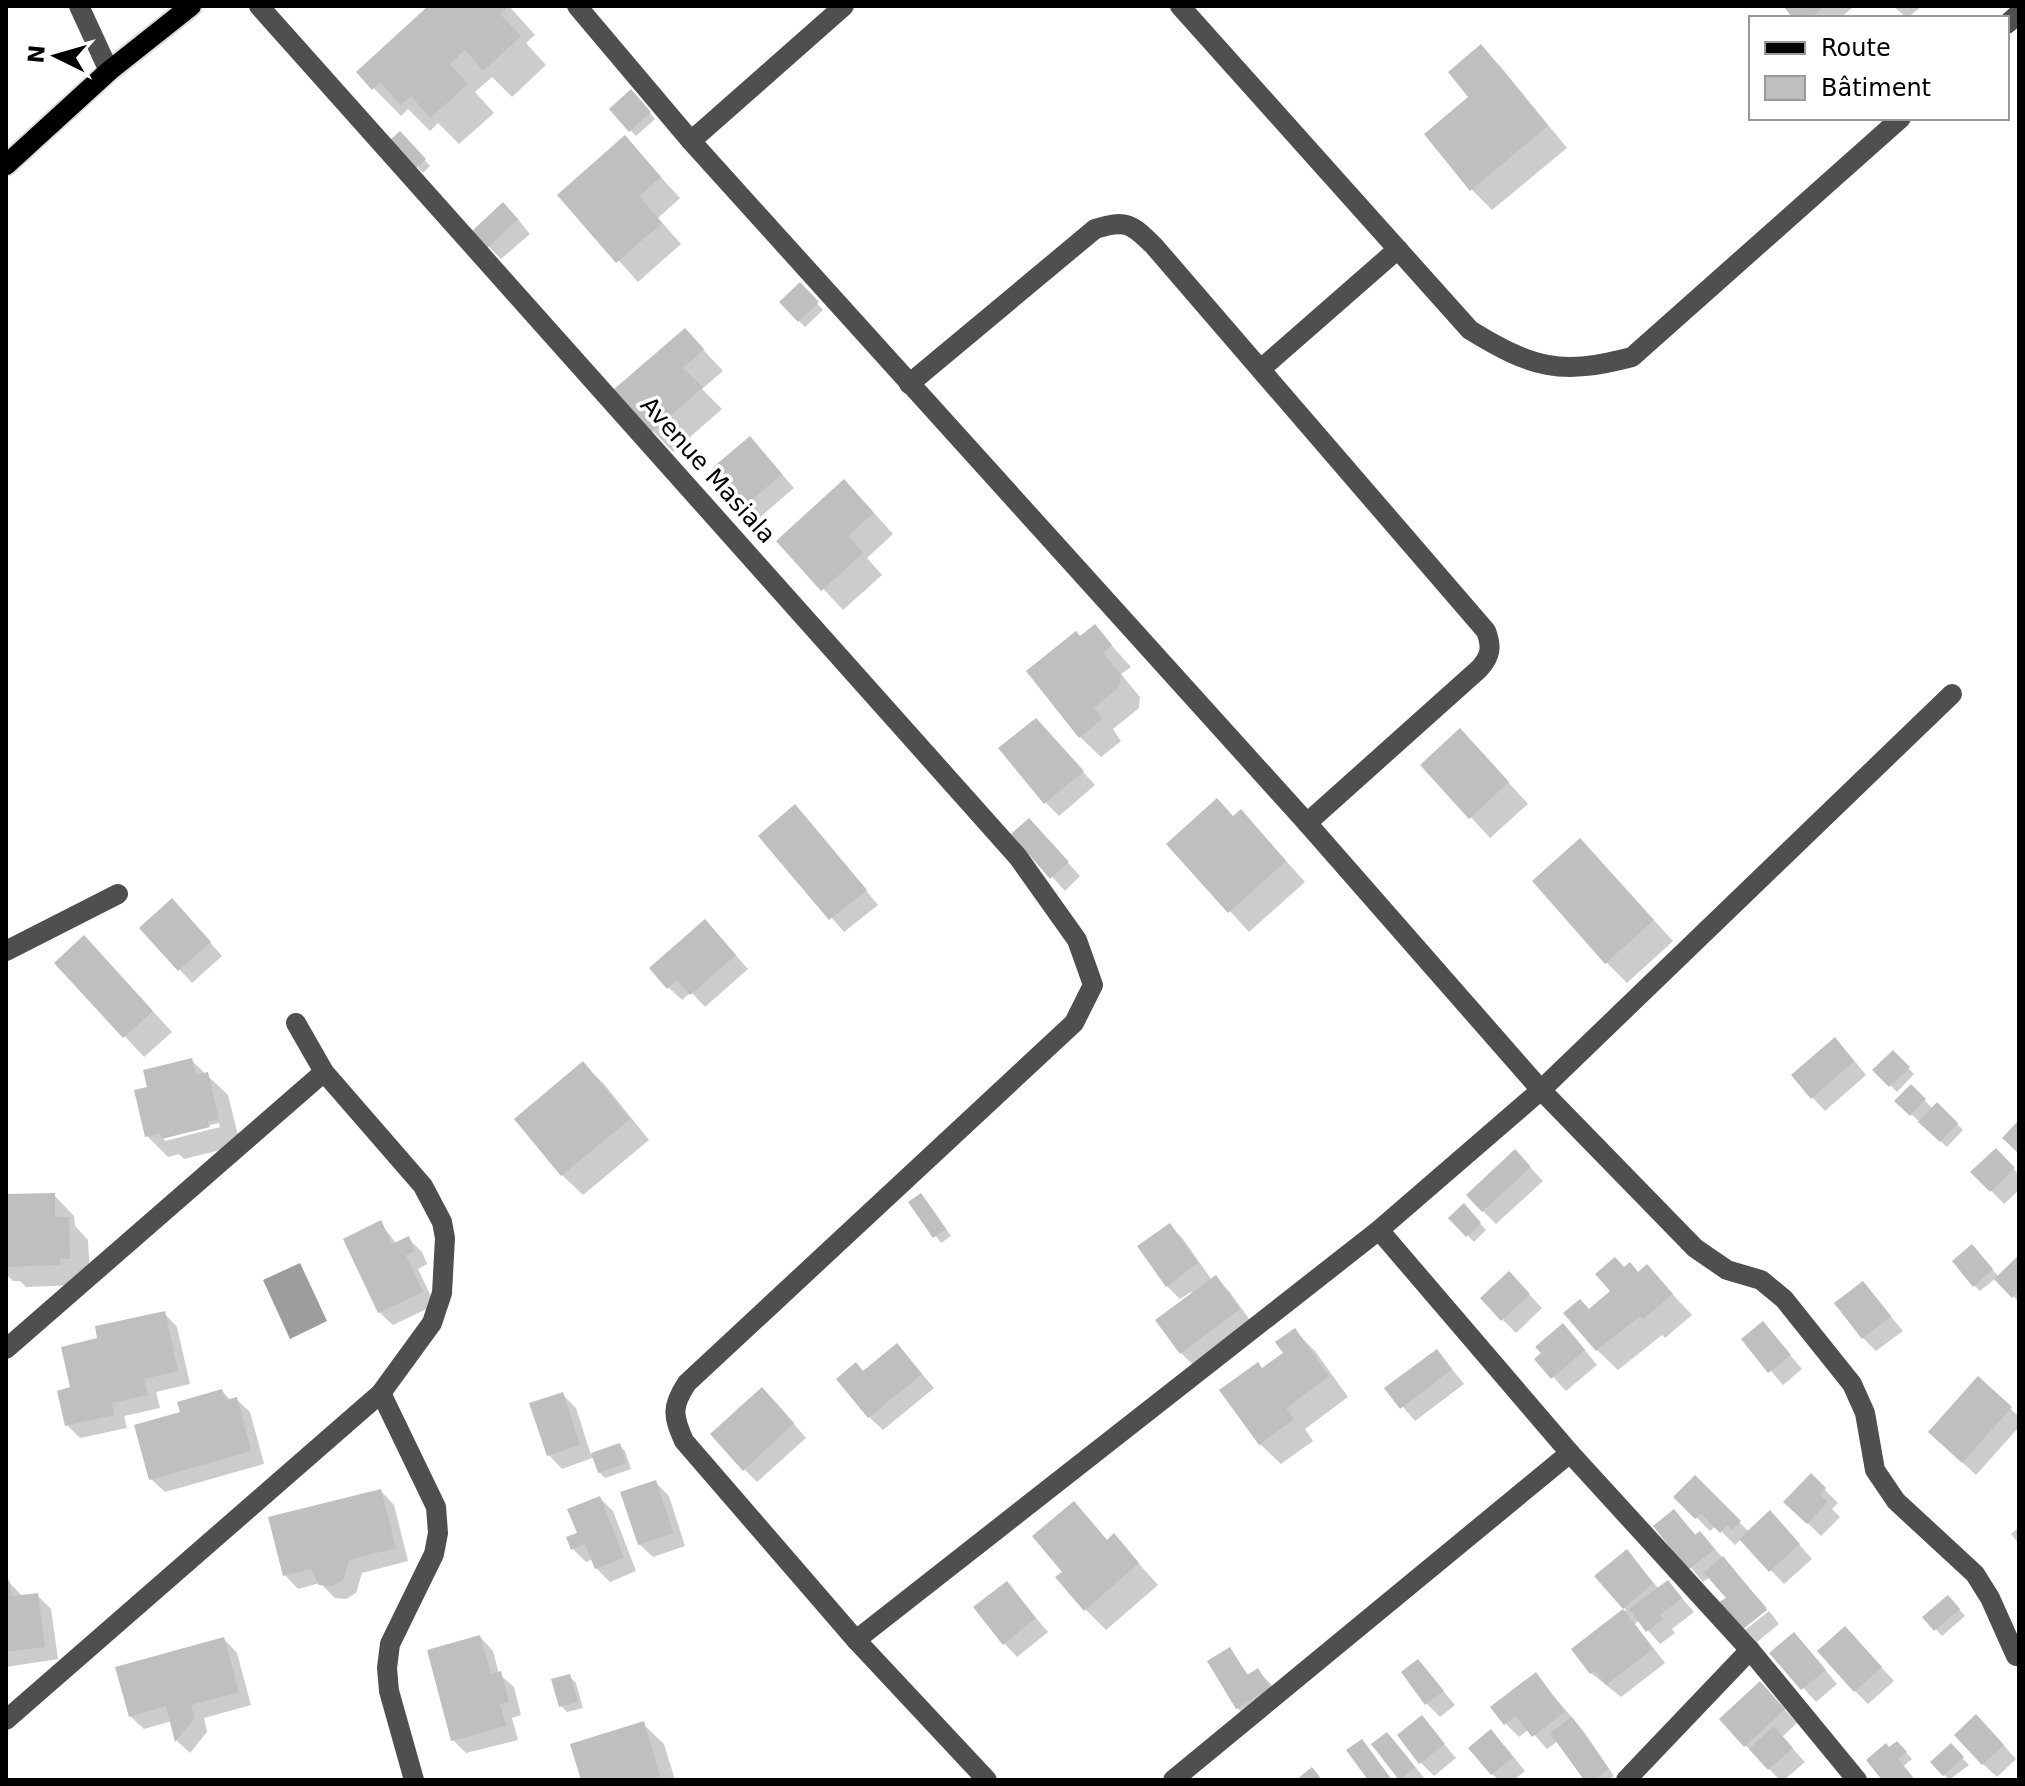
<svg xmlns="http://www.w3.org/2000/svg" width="2025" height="1786" viewBox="0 0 2025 1786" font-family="'DejaVu Sans',sans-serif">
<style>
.water{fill:#9d9d9d}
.shadow{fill:#0003;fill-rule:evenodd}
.building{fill:#bfbfbf}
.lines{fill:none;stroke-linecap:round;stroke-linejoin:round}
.major-casing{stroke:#dbdbdb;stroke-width:24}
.minor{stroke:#4f4f4f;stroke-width:20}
.major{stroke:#000;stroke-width:20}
.labels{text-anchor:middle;stroke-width:7;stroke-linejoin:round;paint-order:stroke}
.street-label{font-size:24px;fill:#000;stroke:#fff}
</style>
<rect width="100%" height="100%" fill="#fff"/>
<polygon class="water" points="300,1263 327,1321 290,1339 263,1280"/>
<g class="shadow">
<polygon points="431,6 509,6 535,35 526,43 546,65 512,97 492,77 475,92 494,113 459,144 438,123 430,131 408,109 401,116 358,72"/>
<polygon points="1786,6 1851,6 1852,8 1840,18 1795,18"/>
<polygon points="1893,6 1922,6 1907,18"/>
<polygon points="1481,47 1501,67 1567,148 1492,210 1472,190 1471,97"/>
<polygon points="637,98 655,119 636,136 630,130"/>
<polygon points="400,134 430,166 423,173 393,140"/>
<polygon points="625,138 680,198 658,218 681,244 638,282 560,195"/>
<polygon points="517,218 530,234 501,259 488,246"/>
<polygon points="800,285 823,310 805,327 781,302"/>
<polygon points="685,330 723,371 702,389 722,409 673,452 653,431"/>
<polygon points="763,452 794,488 759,518 746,504"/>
<polygon points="864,502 893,534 867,558 882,575 843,610 779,541"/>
<polygon points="1095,627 1131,667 1121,674 1140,697 1139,708 1113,729 1121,741 1101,757 1080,737 1028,671"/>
<polygon points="1049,734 1095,785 1059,816 1045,802"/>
<polygon points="1480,751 1528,804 1490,838 1423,765"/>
<polygon points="1234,818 1261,833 1305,882 1249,932 1169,844"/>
<polygon points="808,820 878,905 844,932 761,836"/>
<polygon points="1014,834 1042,834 1080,876 1065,891"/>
<polygon points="1580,840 1673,941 1627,983 1606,962"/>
<polygon points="185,914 222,956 192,983 142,928"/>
<polygon points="718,935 748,969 705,1007 691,992 682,1000 668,987"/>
<polygon points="104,958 172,1032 144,1057 57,963"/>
<polygon points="1848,1053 1866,1075 1825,1111 1812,1097"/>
<polygon points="1893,1053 1914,1074 1897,1092 1875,1070"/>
<path d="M191 1060 228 1095 239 1139 228 1142 229 1148 184 1159 179 1154 168 1157 147 1136 149 1089ZM219 1123 220 1127 165 1141 162 1137Z"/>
<polygon points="583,1064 604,1084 649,1140 583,1195 562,1175 517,1119"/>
<polygon points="1911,1086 1933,1109 1938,1104 1963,1130 1947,1147 1897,1101"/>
<polygon points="1996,1150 2019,1175 2019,1190 2004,1204 1973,1172"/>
<polygon points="1528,1165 1543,1181 1496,1224 1483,1211"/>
<polygon points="54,1195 74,1216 75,1226 88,1240 90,1278 80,1285 26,1287 20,1281 13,1281 6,1274 6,1196"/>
<polygon points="911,1202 927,1202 951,1236 941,1243"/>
<polygon points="1464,1206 1486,1230 1474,1242 1451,1218"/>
<polygon points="380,1223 397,1244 408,1238 422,1252 427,1264 418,1269 435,1305 393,1325 379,1312"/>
<polygon points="1170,1226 1183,1239 1212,1280 1216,1278 1229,1291 1252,1323 1194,1366 1181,1353 1193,1295 1191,1292 1180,1299 1167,1286"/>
<polygon points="1978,1253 1999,1277 2019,1259 2019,1302 1996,1278 1980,1291 1974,1285"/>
<polygon points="1647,1267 1692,1315 1665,1338 1662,1335 1618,1370 1597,1350 1590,1311 1613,1291 1625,1269 1639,1274"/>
<polygon points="1863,1283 1903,1331 1876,1351 1863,1338"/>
<polygon points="1522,1287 1542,1308 1516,1333 1503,1320"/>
<polygon points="164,1313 177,1327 190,1384 156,1392 160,1408 124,1416 127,1428 80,1438 67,1425 73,1389 100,1340"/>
<polygon points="1763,1323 1802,1369 1783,1385 1744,1339"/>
<polygon points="1295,1331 1315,1351 1348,1397 1305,1429 1313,1441 1281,1464 1260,1444 1263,1370 1286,1353"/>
<polygon points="1576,1339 1597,1365 1566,1391 1537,1359"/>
<polygon points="897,1345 934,1388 883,1430 869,1417 864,1373"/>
<polygon points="1437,1351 1464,1384 1415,1421 1387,1388"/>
<polygon points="222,1391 231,1401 236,1399 250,1412 264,1464 165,1492 151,1479 182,1414"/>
<polygon points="562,1394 576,1408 591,1455 619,1445 625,1451 631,1469 605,1478 599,1472 595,1457 562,1469 549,1455"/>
<polygon points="776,1403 806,1438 757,1482 744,1469"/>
<polygon points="2010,1408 2019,1417 2019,1427 1976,1475 1944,1445"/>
<polygon points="1811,1476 1838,1503 1832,1509 1840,1517 1821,1536 1786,1502"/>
<polygon points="1695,1478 1749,1532 1783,1526 1812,1559 1784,1584 1741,1539 1735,1545 1716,1526 1710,1531 1676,1497"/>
<polygon points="655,1482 669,1496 685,1546 653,1557 639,1544"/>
<polygon points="381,1491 394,1505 408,1561 362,1573 356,1593 346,1599 335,1598 320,1583 298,1589 285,1575"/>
<polygon points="600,1498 613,1511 636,1571 610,1582 596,1568 593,1559 586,1562 573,1549"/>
<polygon points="1074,1503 1108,1541 1114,1536 1158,1585 1106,1630 1085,1609 1064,1572"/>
<polygon points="1674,1512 1697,1536 1700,1533 1713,1547 1767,1608 1742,1628 1728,1597 1710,1577 1703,1582 1656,1527"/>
<polygon points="2019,1527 2019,1544 2011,1534"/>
<polygon points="1627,1552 1659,1589 1668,1582 1694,1612 1672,1629 1675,1633 1660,1644 1639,1620 1635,1624 1665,1663 1621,1697 1591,1673 1574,1650 1626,1610 1597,1576"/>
<polygon points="9,1582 22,1596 37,1595 51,1609 58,1659 6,1667 6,1583"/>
<polygon points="1006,1583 1048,1632 1017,1657 1004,1643"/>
<polygon points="1954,1603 1965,1616 1942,1636 1925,1617"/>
<polygon points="1769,1611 1779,1624 1757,1642 1745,1630"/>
<polygon points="480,1637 493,1651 499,1674 514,1687 521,1715 512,1718 518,1740 466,1753 453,1740"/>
<polygon points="224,1639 237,1653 251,1705 204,1718 207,1732 190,1753 177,1741 172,1721 144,1729 130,1716"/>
<polygon points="1858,1642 1894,1681 1868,1704 1855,1691"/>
<polygon points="1807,1648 1837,1684 1816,1702 1772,1653"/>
<polygon points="1230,1649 1249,1676 1258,1671 1271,1684 1282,1702 1251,1721 1237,1708"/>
<polygon points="1418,1661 1455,1705 1440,1717 1427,1704"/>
<polygon points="1536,1675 1585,1733 1614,1776 1608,1780 1586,1780 1558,1741 1547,1749 1529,1729 1519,1737 1506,1724 1493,1707"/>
<polygon points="570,1677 576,1683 583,1708 567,1712 561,1706"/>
<polygon points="1773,1697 1797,1723 1782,1737 1805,1762 1784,1780 1780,1780 1745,1745"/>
<polygon points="1422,1718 1456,1758 1434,1776 1421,1763"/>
<polygon points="643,1724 664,1744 675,1780 583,1780"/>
<polygon points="1990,1730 2016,1759 1997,1777 1983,1764"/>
<polygon points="1387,1734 1400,1748 1426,1780 1401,1780 1373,1745"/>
<polygon points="1504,1745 1525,1771 1514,1780 1499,1780 1492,1774"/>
<polygon points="1951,1746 1969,1765 1949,1780 1933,1763"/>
<polygon points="1903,1749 1912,1759 1904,1766 1915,1780 1884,1780 1868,1760 1889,1750"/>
</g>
<g class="building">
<polygon points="428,6 510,6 500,14 521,36 483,71 465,50 450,64 468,84 430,118 411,96 401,105 380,82 372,90 356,72"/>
<polygon points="1783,6 1825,6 1810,18 1793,18"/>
<polygon points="1481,44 1548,126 1470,191 1424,134 1468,97 1448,72"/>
<polygon points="631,89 651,112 629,132 609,109"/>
<polygon points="400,131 426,159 416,168 390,140"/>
<polygon points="625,135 661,177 639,196 662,223 616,263 557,195"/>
<polygon points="503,202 518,219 487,248 472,231"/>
<polygon points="800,282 819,302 798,322 779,302"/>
<polygon points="685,328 704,349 683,368 703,387 651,433 613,390"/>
<polygon points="750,436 782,474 745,506 712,468"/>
<polygon points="844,479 874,513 848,536 863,553 821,591 776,541"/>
<polygon points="1095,624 1112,645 1103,653 1121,675 1119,687 1094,708 1102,719 1079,738 1026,671 1076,631 1080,636"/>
<polygon points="1036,718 1084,771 1044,804 998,748"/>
<polygon points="1460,728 1509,782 1469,819 1420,765"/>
<polygon points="1217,798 1233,816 1241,809 1286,861 1228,913 1166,844"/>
<polygon points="795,804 867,890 829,920 758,836"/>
<polygon points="1029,818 1069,862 1050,879 1011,834"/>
<polygon points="1580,838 1654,920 1605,964 1532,881"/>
<polygon points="172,898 211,942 178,971 139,928"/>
<polygon points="705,919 736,955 690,995 677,980 667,989 649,968"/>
<polygon points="84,935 153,1011 123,1038 54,963"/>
<polygon points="1835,1037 1854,1061 1811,1099 1791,1075"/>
<polygon points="1893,1050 1910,1067 1889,1087 1872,1070"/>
<polygon points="192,1058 196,1075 208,1072 219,1119 208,1122 210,1127 162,1139 160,1133 145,1137 134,1090 147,1087 143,1070"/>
<polygon points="583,1061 630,1119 561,1176 514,1119"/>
<polygon points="1911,1084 1926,1099 1910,1116 1894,1101"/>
<polygon points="1937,1102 1958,1123 1940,1142 1918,1122"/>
<polygon points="2019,1120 2019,1154 2002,1138"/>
<polygon points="1996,1148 2015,1168 1990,1192 1970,1172"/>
<polygon points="1515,1149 1531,1167 1482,1212 1466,1195"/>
<polygon points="55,1193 55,1217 69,1217 70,1259 60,1259 60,1265 6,1267 6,1194"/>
<polygon points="921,1193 946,1229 933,1238 908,1202"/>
<polygon points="1464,1203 1481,1223 1466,1237 1448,1218"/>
<polygon points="381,1220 392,1244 409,1236 415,1251 406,1255 423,1292 378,1313 343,1239"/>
<polygon points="1170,1223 1198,1263 1166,1287 1137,1246"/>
<polygon points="1972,1244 1993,1269 1973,1287 1952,1261"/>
<polygon points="2019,1255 2019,1291 2012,1298 1994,1279"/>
<polygon points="1615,1257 1624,1267 1630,1262 1638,1272 1647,1264 1673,1294 1643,1319 1640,1316 1596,1351 1563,1313 1580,1299 1589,1309 1610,1291 1595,1274"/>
<polygon points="1509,1271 1530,1294 1501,1321 1480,1298"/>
<polygon points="1216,1275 1240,1309 1180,1354 1155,1320"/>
<polygon points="1863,1281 1891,1316 1862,1339 1834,1303"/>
<polygon points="165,1311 178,1371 144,1379 148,1395 112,1403 114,1415 65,1426 57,1391 70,1387 61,1347 97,1338 95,1326"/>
<polygon points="1763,1321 1791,1355 1768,1373 1741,1339"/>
<polygon points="1563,1323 1585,1350 1551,1379 1534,1359 1541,1353 1535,1347"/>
<polygon points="1295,1328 1329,1376 1286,1408 1294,1419 1259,1445 1219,1390 1258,1362 1262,1368 1283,1353 1275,1342"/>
<polygon points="897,1343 922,1374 868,1418 836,1379 856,1362 863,1371"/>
<polygon points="1437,1349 1452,1369 1400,1409 1384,1388"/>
<polygon points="1978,1376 2012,1407 1962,1463 1928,1432"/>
<polygon points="762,1387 794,1423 743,1471 710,1434"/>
<polygon points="222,1389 226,1400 237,1397 251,1451 149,1480 134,1425 180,1412 177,1402"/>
<polygon points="563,1392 580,1445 547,1456 529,1403"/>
<polygon points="620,1443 626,1463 598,1473 591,1453"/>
<polygon points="1811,1473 1826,1488 1820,1495 1828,1502 1807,1524 1783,1502"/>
<polygon points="1695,1475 1741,1521 1732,1530 1728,1525 1720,1533 1701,1514 1695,1519 1673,1497"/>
<polygon points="656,1480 673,1533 638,1545 620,1492"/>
<polygon points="381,1489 396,1548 349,1560 343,1580 332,1586 319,1585 311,1569 283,1576 268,1517"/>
<polygon points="600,1496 624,1558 595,1569 585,1544 571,1550 566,1537 577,1533 567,1509"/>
<polygon points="1074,1501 1107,1540 1114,1533 1139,1563 1084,1611 1055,1577 1062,1572 1032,1536"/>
<polygon points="1674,1509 1695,1535 1700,1531 1715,1549 1688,1570 1653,1526"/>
<polygon points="1770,1510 1800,1544 1769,1572 1739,1539"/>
<polygon points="1627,1549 1653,1583 1623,1609 1653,1649 1606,1685 1595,1671 1590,1674 1571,1649 1623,1609 1594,1576"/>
<polygon points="1723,1556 1767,1610 1742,1630 1719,1602 1726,1598 1704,1573"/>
<polygon points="9,1580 12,1596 38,1593 45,1647 6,1652 6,1581"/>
<polygon points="1668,1580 1682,1598 1660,1615 1663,1619 1646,1632 1629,1609"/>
<polygon points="1007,1581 1036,1618 1003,1645 973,1607"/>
<polygon points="1948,1595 1960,1609 1934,1631 1922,1617"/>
<polygon points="1845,1626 1882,1667 1854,1692 1817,1651"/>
<polygon points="1794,1632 1826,1670 1801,1690 1769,1653"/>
<polygon points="480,1635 491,1674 501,1671 509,1702 500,1704 506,1726 451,1741 427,1650"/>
<polygon points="224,1637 239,1692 191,1705 195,1718 175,1742 166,1706 129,1717 115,1667"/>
<polygon points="1230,1647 1247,1675 1258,1668 1270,1688 1236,1709 1207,1661"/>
<polygon points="1418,1659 1444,1691 1425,1705 1401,1672"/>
<polygon points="1536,1672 1565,1712 1532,1737 1516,1716 1504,1725 1490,1707"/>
<polygon points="570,1674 578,1702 559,1707 551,1679"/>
<polygon points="1760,1681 1785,1709 1744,1747 1719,1719"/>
<polygon points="1976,1714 2004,1745 1982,1765 1954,1735"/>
<polygon points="1422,1715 1445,1744 1419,1764 1397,1735"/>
<polygon points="1572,1717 1609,1769 1594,1780 1584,1780 1550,1733"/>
<polygon points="644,1721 660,1776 646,1780 581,1780 570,1744"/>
<polygon points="1774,1726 1793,1748 1768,1770 1749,1749"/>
<polygon points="1491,1729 1513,1757 1491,1775 1468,1748"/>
<polygon points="1387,1732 1415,1767 1399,1780 1371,1744"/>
<polygon points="1362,1739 1392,1780 1368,1780 1346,1750"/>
<polygon points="1897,1741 1907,1752 1898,1759 1914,1779 1882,1780 1866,1760 1886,1743 1889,1747"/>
<polygon points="1951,1743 1964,1757 1943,1776 1930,1762"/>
<polygon points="1312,1767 1322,1780 1296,1780"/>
</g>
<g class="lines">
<g class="major-casing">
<polyline id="major" points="6,165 109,71 191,6"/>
</g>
<g class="minor">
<polyline points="79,6 109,71"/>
<path d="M259 6 1018 857 1077 940 1093 985 1074 1023 687 1383C671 1407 673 1416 684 1441L856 1640 987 1780"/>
<polyline points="577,6 691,141 1307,823 1541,1090 1695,1248 1727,1270 1761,1280 1784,1299 1852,1384 1865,1413 1875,1470 1896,1501 1975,1574 1990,1598 2016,1656"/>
<path d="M1180 6 1470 330C1532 368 1560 376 1632 357L1901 118"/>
<polyline points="2007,24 2019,13"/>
<polyline points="691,141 844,6"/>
<polyline points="1262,368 1398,249"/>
<path d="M909 384 1095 229C1126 219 1132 224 1154 246L1486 631C1492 647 1491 656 1479 669L1307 823"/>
<polyline points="6,951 118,894"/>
<polyline points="1379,1230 1570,1453 1750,1650 1857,1780"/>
<polyline points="6,1349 324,1072"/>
<polyline points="381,1393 436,1507 438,1533 434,1554 390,1644 387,1668 389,1691 414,1780"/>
<polyline points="856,1640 1379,1230 1541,1090 1952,694"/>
<polyline points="6,1720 381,1393 432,1323 442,1293 445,1238 442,1222 423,1186 324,1072 296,1023"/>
<polyline points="1173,1780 1570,1453"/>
<polyline points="1626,1780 1750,1650"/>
</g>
<use href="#major" class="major"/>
</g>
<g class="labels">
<g class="street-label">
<text transform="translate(708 470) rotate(48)" y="8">Avenue Masiala</text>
</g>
</g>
<rect width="2025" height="1786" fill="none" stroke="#000000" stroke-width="16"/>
<rect x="1749" y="16" width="260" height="104" fill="#ffffff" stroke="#999999" stroke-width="2"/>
<rect x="1765" y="42" width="40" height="12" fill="#000000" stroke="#999999" stroke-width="2"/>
<text x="1821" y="56" font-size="24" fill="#000000">Route</text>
<rect x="1765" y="76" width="40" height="24" fill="#bfbfbf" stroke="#999999" stroke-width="2"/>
<text x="1821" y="96" font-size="24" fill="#000000">Bâtiment</text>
<g transform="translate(56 56) rotate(275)" stroke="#ffffff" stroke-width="6" paint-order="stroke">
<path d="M0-6L14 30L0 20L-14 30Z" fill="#000000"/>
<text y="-12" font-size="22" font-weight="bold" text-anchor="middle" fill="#000000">N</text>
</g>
</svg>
